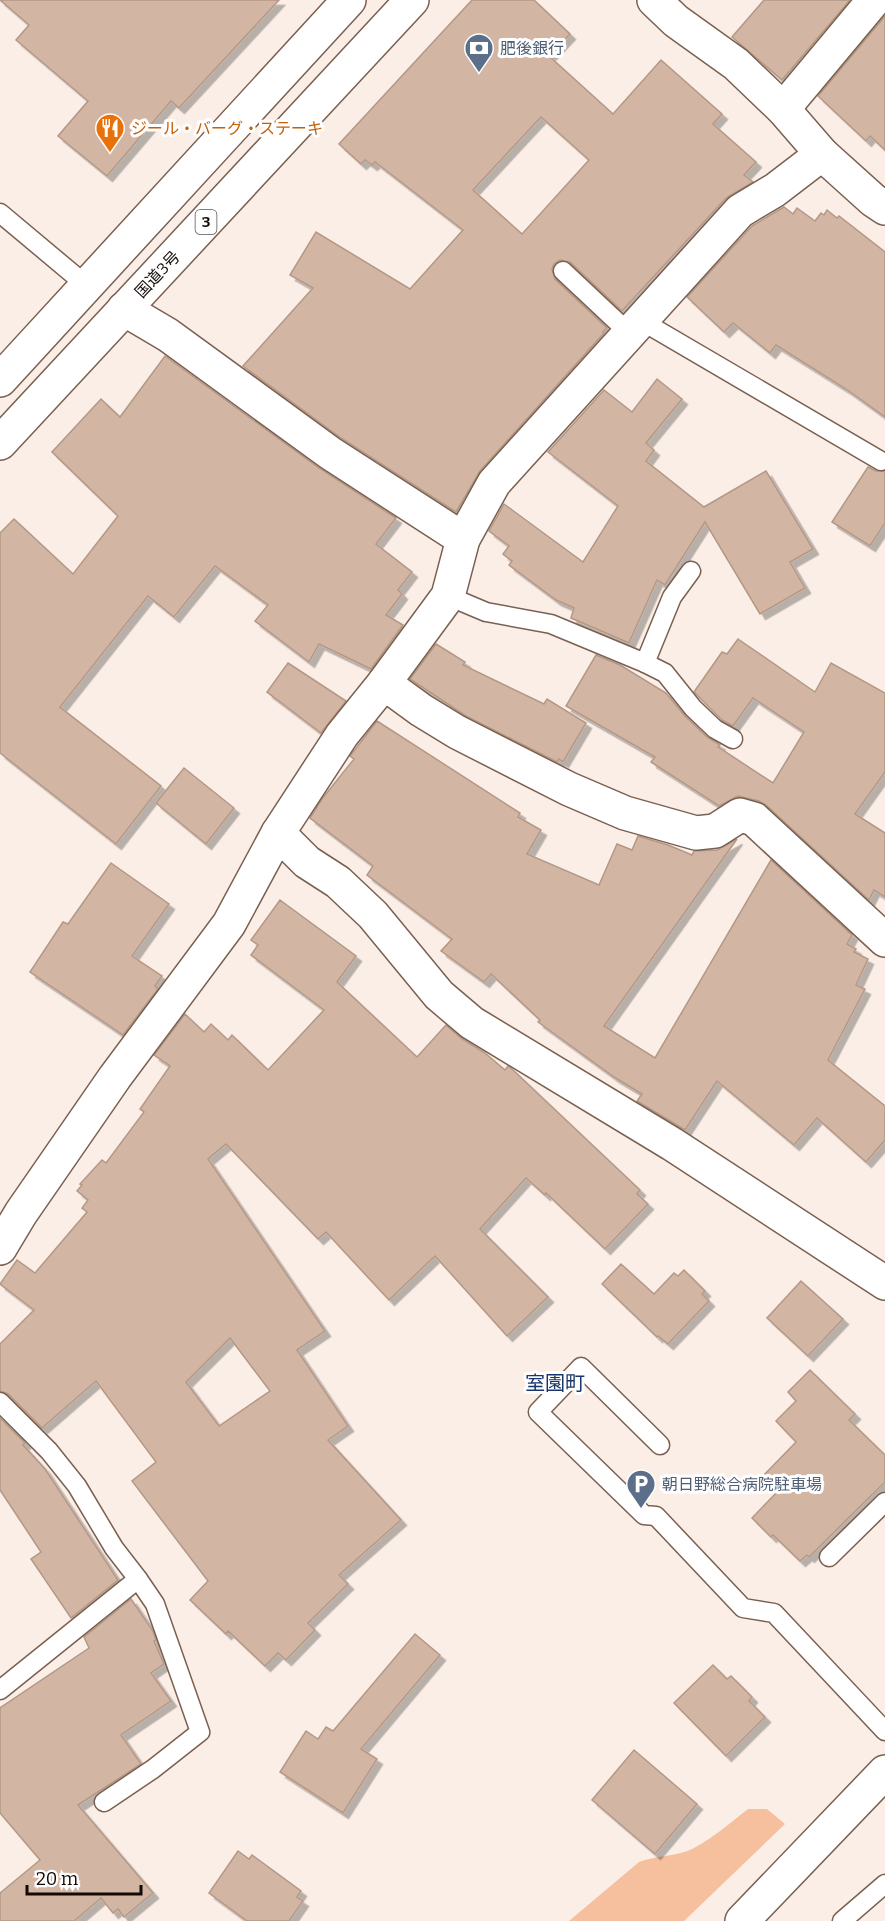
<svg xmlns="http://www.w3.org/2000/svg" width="885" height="1921" viewBox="0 0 885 1921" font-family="Bitter,'Noto Sans JP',serif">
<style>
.green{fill:#f6bf9d}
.building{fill:#d2b5a3;stroke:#b49886;stroke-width:1.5;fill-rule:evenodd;filter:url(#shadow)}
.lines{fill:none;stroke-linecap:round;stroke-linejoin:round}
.lane-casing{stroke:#7a6050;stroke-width:21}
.street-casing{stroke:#7a6050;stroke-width:36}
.highway-casing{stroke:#7a6050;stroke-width:36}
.lane{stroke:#fff;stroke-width:18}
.street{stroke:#fff;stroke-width:33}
.highway{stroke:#fff;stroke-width:33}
.labels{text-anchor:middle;stroke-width:6;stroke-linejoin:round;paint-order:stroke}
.shield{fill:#fefefe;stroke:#5a5350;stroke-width:1.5}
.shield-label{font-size:15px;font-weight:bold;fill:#130a05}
.service-label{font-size:16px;fill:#4e5e75;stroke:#fefefe;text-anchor:start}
.food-label{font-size:16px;fill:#c56008;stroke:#fefefe;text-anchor:start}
.street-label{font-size:16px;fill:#130a05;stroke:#fefefe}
.quarter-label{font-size:20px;fill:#18366b;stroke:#fefefe}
</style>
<defs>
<filter id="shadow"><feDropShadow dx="5.5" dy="5.5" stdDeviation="0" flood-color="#0004"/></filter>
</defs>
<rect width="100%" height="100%" fill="#fbeee7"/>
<path class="green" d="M748 1809H767L785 1824 684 1921H569L639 1862C657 1855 677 1857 694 1848 713 1838 731 1822 748 1809Z"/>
<g class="building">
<polygon points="0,0 279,0 179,108 171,101 107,176 58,136 88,101 16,40 29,25"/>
<path d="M472 0H534L570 34 549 56 613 114 661 60 722 114 713 124 756 162 744 175 753 182 726 198 622 311 570 262 560 260 554 264 552 269 555 279 607 328 603 332 604 333 480 471 456 512 341 438 243 366 313 288 290 275 316 232 410 289 463 230 375 162 372 165 365 160 361 164 339 144ZM541 117 589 160 522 234 473 190Z"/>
<polygon points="764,0 850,0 782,80 732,37"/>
<polygon points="885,16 885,150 870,136 866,141 818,96"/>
<polygon points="784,207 793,214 797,208 815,221 821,213 824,215 827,210 837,218 839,216 885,252 885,417 846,389 776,345 770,353 733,323 724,332 687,297 752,226"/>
<polygon points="165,356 319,468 396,518 376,544 412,572 398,590 402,594 386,615 403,625 371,669 319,644 309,662 255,621 268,605 215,566 174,617 148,596 60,707 161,786 116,844 0,753 0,533 14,519 73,574 118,516 52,452 101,399 120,417"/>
<polygon points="657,379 682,399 646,443 654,450 646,461 704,507 766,471 813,549 790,562 805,588 760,614 705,522 665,585 657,580 629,643 571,618 574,608 556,600 509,565 512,561 503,554 509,546 489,531 504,504 583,562 618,506 548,452 604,390 632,412"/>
<polygon points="868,467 876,471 885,471 885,523 870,546 832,522"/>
<polygon points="738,639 815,692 831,663 885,693 885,772 855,814 885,833 885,897 874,890 869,900 766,805 759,801 738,796 719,806 651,762 655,757 566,706 596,655 620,665 666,693 685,716 707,737 720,745 718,747 773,783 804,732 753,698 733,726 722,720 694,692 722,652 727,654"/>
<polygon points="436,644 465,662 463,665 544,704 547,699 586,723 563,762 559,759 557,762 466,716 410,679"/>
<polygon points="288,663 346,701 321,733 267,692"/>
<polygon points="377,721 520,813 518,817 541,830 527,854 599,885 617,844 632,850 638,836 668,845 692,855 694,851 717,850 737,839 604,1026 655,1058 771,860 852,935 847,944 856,949 854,952 868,959 856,985 865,989 828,1060 885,1106 885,1140 866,1162 817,1118 794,1145 717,1081 685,1130 637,1101 642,1094 614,1077 538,1022 540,1020 491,974 484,982 441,951 452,939 367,875 373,866 310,818 322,799 354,759 350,756"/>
<polygon points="184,768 234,808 206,844 156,803"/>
<polygon points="111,863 169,904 132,956 162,976 155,986 158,989 123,1035 30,972 63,922 68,924"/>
<path d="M280 900 356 956 337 982 417 1057 446 1025 462 1039 485 1053 505 1070 508 1066 513 1070 640 1190 637 1194 648 1204 605 1249 546 1193 545 1195 526 1178 480 1229 548 1297 507 1336 435 1256 389 1300 326 1232 318 1239 226 1144 208 1159 325 1331 297 1350 348 1426 328 1440 401 1520 339 1575 348 1584 308 1623 315 1630 286 1660 278 1653 265 1666 228 1631 226 1634 190 1600 208 1581 132 1481 156 1462 96 1381 42 1428 8 1394 0 1391V1344L34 1310 0 1284 17 1260 35 1273 87 1212 82 1208 88 1200 77 1191 82 1185 80 1184 102 1160 106 1163 144 1112 140 1109 170 1066 154 1055 185 1014 204 1032 211 1024 228 1040 232 1035 268 1070 324 1010 251 955 258 945 251 940ZM230 1338 270 1391 219 1426 186 1382Z"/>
<polygon points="621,1264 654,1294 674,1273 678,1276 684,1270 705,1291 702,1294 709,1301 668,1344 658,1336 657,1337 602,1284"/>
<polygon points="801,1281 843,1319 808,1356 767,1318"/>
<polygon points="810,1370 855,1414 849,1420 885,1455 885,1482 809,1557 807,1555 800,1561 773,1535 771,1537 752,1518 777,1492 762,1477 796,1442 776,1421 796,1401 788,1392"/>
<polygon points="0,1418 25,1443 23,1445 45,1469 118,1580 71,1618 31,1559 41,1552 0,1490"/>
<polygon points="131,1599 153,1631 156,1640 154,1641 164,1664 151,1673 171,1701 121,1735 141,1764 78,1805 153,1893 124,1917 118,1909 113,1913 101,1898 74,1921 0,1921 0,1893 40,1860 0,1813 0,1708 89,1648 84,1637"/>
<polygon points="415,1634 440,1655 361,1749 377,1759 343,1813 280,1772 306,1731 318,1739 326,1727 333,1731"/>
<polygon points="713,1665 727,1679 731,1676 752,1697 749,1701 765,1717 726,1756 674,1703"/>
<polygon points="634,1750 697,1804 655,1854 592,1800"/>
<polygon points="238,1851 249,1859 252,1855 301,1891 297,1897 303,1901 289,1921 247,1921 209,1893"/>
</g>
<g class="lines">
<g class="lane-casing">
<g id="lane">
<polyline points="0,213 86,285"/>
<polyline points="563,271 629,333"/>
<polyline points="640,320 881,461"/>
<polyline points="448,596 486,612 551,624 645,663 672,597 691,571"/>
<polyline points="645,663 665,673 693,708 715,729 733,739"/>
<polyline points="0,1402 49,1451 77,1486 114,1548 138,1579 0,1690"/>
<polyline points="660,1445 581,1367 538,1412 644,1515 656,1516 743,1608 774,1613 885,1731"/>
<polyline points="829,1557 885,1502"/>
<polyline points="104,1802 153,1769 200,1732 155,1604 138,1579"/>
<polyline points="842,1921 885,1884"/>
</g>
</g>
<g class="street-casing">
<g id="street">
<polyline points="654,0 676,21 736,64 783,109 822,154 873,200 885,208"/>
<polyline points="783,109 874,0"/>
<polyline points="124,309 168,335 330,453 463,539"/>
<polyline points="384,683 421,710 457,732 569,789 625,813 696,833 715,831 740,815 754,819 885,940"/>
<polyline points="278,833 307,862 338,882 373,915 439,995 472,1023 672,1144 885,1283"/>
<polyline points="0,1248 21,1213 115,1077 229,924 278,833 342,735 384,683 448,596 463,539 494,483 740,211 775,190 822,154"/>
<polyline points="742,1921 885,1772"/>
</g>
</g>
<g class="highway-casing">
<g id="highway">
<polyline points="0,380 349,0"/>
<polyline points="0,443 412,0"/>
</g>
</g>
<use href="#lane" class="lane"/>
<use href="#street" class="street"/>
<use href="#highway" class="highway"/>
</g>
<defs>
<g id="bank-pin" transform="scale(1.5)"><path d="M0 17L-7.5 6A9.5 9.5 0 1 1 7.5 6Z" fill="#5c6f8a" stroke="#fefefe"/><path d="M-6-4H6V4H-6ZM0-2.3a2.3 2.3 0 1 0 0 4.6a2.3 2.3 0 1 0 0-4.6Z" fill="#fff"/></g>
<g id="restaurant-pin" transform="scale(1.5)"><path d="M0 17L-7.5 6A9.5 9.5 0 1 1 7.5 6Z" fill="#e8710a" stroke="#fefefe"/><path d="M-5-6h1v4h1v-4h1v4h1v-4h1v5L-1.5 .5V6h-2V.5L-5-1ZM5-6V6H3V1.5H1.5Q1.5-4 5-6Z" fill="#fff"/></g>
<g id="parking-pin" transform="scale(1.5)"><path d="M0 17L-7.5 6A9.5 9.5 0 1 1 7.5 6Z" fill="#5c6f8a" stroke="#fefefe"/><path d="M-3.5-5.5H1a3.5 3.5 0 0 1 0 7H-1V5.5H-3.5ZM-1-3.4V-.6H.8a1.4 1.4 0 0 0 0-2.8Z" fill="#fff"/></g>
</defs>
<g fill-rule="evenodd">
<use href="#bank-pin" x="479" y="48"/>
<use href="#restaurant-pin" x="110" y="128"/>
<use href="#parking-pin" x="641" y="1484"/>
</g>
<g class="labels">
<rect class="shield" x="195.5" y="210" width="21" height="24" rx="4.5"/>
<g class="shield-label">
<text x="206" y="227">3</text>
</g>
<g class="service-label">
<text x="500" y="54">肥後銀行</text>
<text x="662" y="1490">朝日野総合病院駐車場</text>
</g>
<g class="food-label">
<text x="131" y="134">ジール・バーグ・ステーキ</text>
</g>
<g class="street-label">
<text transform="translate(157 274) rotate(-47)" y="6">国道3号</text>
</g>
<g class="quarter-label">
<text x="555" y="1390">室園町</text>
</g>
</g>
<path d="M27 1885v9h114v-9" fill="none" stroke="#130a05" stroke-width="3"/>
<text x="36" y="1885" font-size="18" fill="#130a05" stroke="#fefefe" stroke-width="4.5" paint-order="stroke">20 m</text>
</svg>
